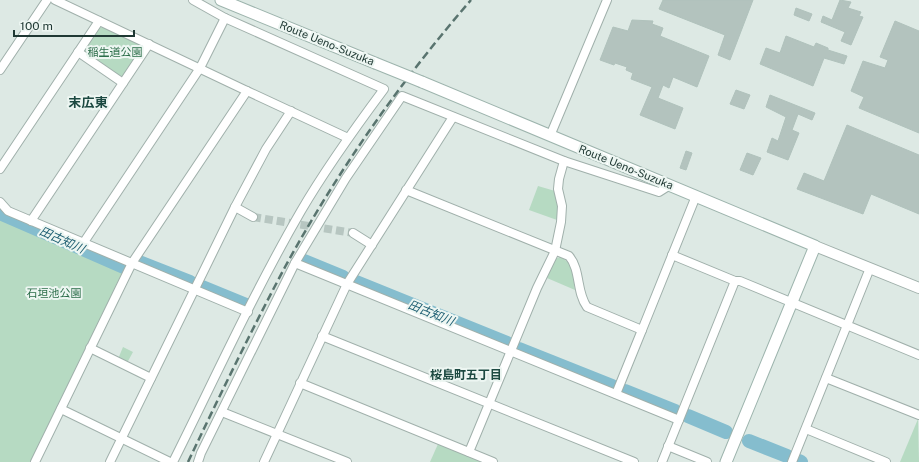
<svg xmlns="http://www.w3.org/2000/svg" width="919" height="462" viewBox="0 0 919 462" font-family="'Public Sans','Noto Sans JP',sans-serif">
<style>
.green{fill:#b6dac2}
.lines{fill:none;stroke-linecap:round;stroke-linejoin:round}
.river{stroke:#85bdce;stroke-width:14}
.building{fill:#b3c3be;stroke:#b0c2bc}
.minor-tunnel{stroke:#b7c6c1;stroke-width:8;stroke-dasharray:8 4;stroke-linecap:butt}
.minor-casing{stroke:#a0b0ab;stroke-width:10}
.tertiary-casing{stroke:#a0b0ab;stroke-width:12}
.secondary-casing{stroke:#9db4ad;stroke-width:13}
.minor{stroke:#fff;stroke-width:8}
.tertiary{stroke:#fff;stroke-width:10}
.secondary{stroke:#fff;stroke-width:11}
.rail{stroke:#59746f;stroke-width:2.5;stroke-dasharray:8 4;stroke-linecap:butt}
.secondary-bridge-casing{stroke:#9db4ad;stroke-width:13;stroke-linecap:butt}
.secondary-bridge{stroke:#fff;stroke-width:11}
.labels{text-anchor:middle;stroke-width:4;stroke-linejoin:round;paint-order:stroke}
.street-label{font-size:11px;fill:#1f3833;stroke:#edf6f2}
.park-label{font-size:11px;fill:#2b6d49;stroke:#edf6f2}
.water-label{font-size:12px;font-style:italic;fill:#1c5d71;stroke:#edf6f2}
.neighbourhood-label{font-size:12px;font-weight:bold;fill:#1c4941;stroke:#edf6f2}
.quarter-label{font-size:13px;font-weight:bold;fill:#1c4941;stroke:#edf6f2}
</style>
<rect width="100%" height="100%" fill="#dde9e4"/>
<g class="green">
<polygon points="105,27 142,44 142,49 122,79 82,52 98,28"/>
<polygon points="538,186 555,191 558,208 557,220 529,210"/>
<polygon points="0,213 123,264 126,269 31,462 0,462"/>
<path d="M560 257C574 263 573 275 575 290L547 278 555 259Z"/>
<polygon points="123,347 133,352 127,363 118,359"/>
<polygon points="918,419 919,462 900,462"/>
<polygon points="438,444 484,462 430,462"/>
</g>
<g class="lines">
<g class="river">
<polyline points="0,213 124,267"/>
<polyline points="304,261 343,277"/>
<polyline points="139,262 190,282"/>
<polyline points="356,282 507,343"/>
<polyline points="202,287 246,305"/>
<polyline points="519,349 612,386"/>
<polyline points="625,391 675,411"/>
<polyline points="688,416 726,432"/>
<polyline points="749,441 787,456"/>
<polyline points="799,461 801,462"/>
</g>
</g>
<g class="building">
<polygon points="663,0 753,0 730,60 718,55 725,35 659,9"/>
<polygon points="840,0 851,2 848,8 861,12 859,16 863,17 851,45 841,41 845,32 821,22 823,16 832,20"/>
<polygon points="796,8 812,14 809,21 794,15"/>
<polygon points="632,20 653,21 652,24 663,28 660,36 709,56 697,87 673,77 669,88 663,85 658,98 683,108 675,129 640,115 652,87 631,79 633,73 626,70 627,67 615,63 614,65 600,60 613,27 628,31"/>
<polygon points="895,21 919,31 919,133 859,108 864,97 851,91 863,61 885,68 888,60 880,57"/>
<polygon points="786,36 814,47 816,43 828,48 828,50 847,56 844,64 824,58 813,86 760,64 766,48 780,53"/>
<polygon points="736,90 750,95 744,109 730,104"/>
<polygon points="770,95 815,113 812,120 798,114 792,130 799,133 788,160 767,152 772,138 778,141 786,117 766,107"/>
<polygon points="847,125 919,155 919,214 871,194 863,214 797,189 804,173 824,181"/>
<polygon points="686,151 692,153 686,170 680,168"/>
<polygon points="747,153 761,158 753,175 740,170"/>
</g>
<g class="lines">
<polyline class="minor-tunnel" points="253,217 353,233"/>
<g class="minor-casing">
<g id="minor">
<polyline points="55,0 247,91 348,138"/>
<polyline points="78,52 123,83"/>
<polyline points="0,70 47,0"/>
<polyline points="550,136 607,0"/>
<polyline points="0,169 99,21"/>
<path d="M406 190 569 256C581 270 576 292 587 307L642 330 696 196"/>
<polyline points="0,202 8,211 248,312"/>
<polyline points="235,207 253,217"/>
<polyline points="31,221 149,44"/>
<polyline points="353,233 372,245"/>
<polyline points="84,242 200,68 225,18"/>
<polyline points="672,255 735,281 740,281 919,355"/>
<polyline points="295,263 679,420"/>
<polyline points="322,336 634,462"/>
<polyline points="90,348 151,378"/>
<polyline points="826,378 919,415"/>
<polyline points="300,383 493,462"/>
<polyline points="616,394 642,330"/>
<polyline points="61,409 170,462"/>
<polyline points="222,412 347,462"/>
<polyline points="806,429 886,462"/>
<polyline points="668,446 707,462"/>
<polyline points="469,452 537,288 555,251 561,222 562,206 558,189 559,179 564,161"/>
<polyline points="35,462 132,263 247,91"/>
<polyline points="110,462 235,207 266,149 291,111"/>
<path d="M173 462C215 378 254 292 301 211 326 168 355 128 384 89L225 18 193 0"/>
<polyline points="198,462 201,453 295,263 346,178 402,96 564,161 659,192 670,185"/>
<polyline points="264,462 347,284 453,117"/>
<polyline points="662,462 735,281"/>
<polyline points="792,462 870,268"/>
</g>
</g>
<g class="tertiary-casing">
<polyline id="tertiary" points="815,246 919,288"/>
</g>
<g class="secondary-casing">
<g id="secondary">
<polyline points="221,0 375,63"/>
<polyline points="422,82 815,246 726,462"/>
</g>
</g>
<use href="#minor" class="minor"/>
<use href="#tertiary" class="tertiary"/>
<use href="#secondary" class="secondary"/>
<path class="rail" d="M188 462C219 397 251 331 285 267 337 172 400 82 471 0"/>
<g class="secondary-bridge-casing">
<polyline id="secondary-bridge" points="375,63 422,82"/>
</g>
<use href="#secondary-bridge" class="secondary-bridge"/>
</g>
<g class="labels">
<g class="street-label">
<text transform="translate(327 43) rotate(22)" y="4">Route Ueno-Suzuka</text>
<text transform="translate(626 167) rotate(22)" y="4">Route Ueno-Suzuka</text>
</g>
<g class="park-label">
<text x="115" y="56">稲生道公園</text>
<text x="54" y="297">石垣池公園</text>
</g>
<g class="water-label">
<text transform="translate(62 240) rotate(24)" y="4">田古知川</text>
<text transform="translate(431 313) rotate(22)" y="4">田古知川</text>
</g>
<g class="neighbourhood-label">
<text x="466" y="379">桜島町五丁目</text>
</g>
<g class="quarter-label">
<text x="88" y="107">末広東</text>
</g>
</g>
<path d="M14 30v6h120v-6" fill="none" stroke="#1f3833" stroke-width="2"/>
<text x="20" y="30" font-size="12" fill="#1f3833" stroke="#edf6f2" stroke-width="3" paint-order="stroke">100 m</text>
</svg>
